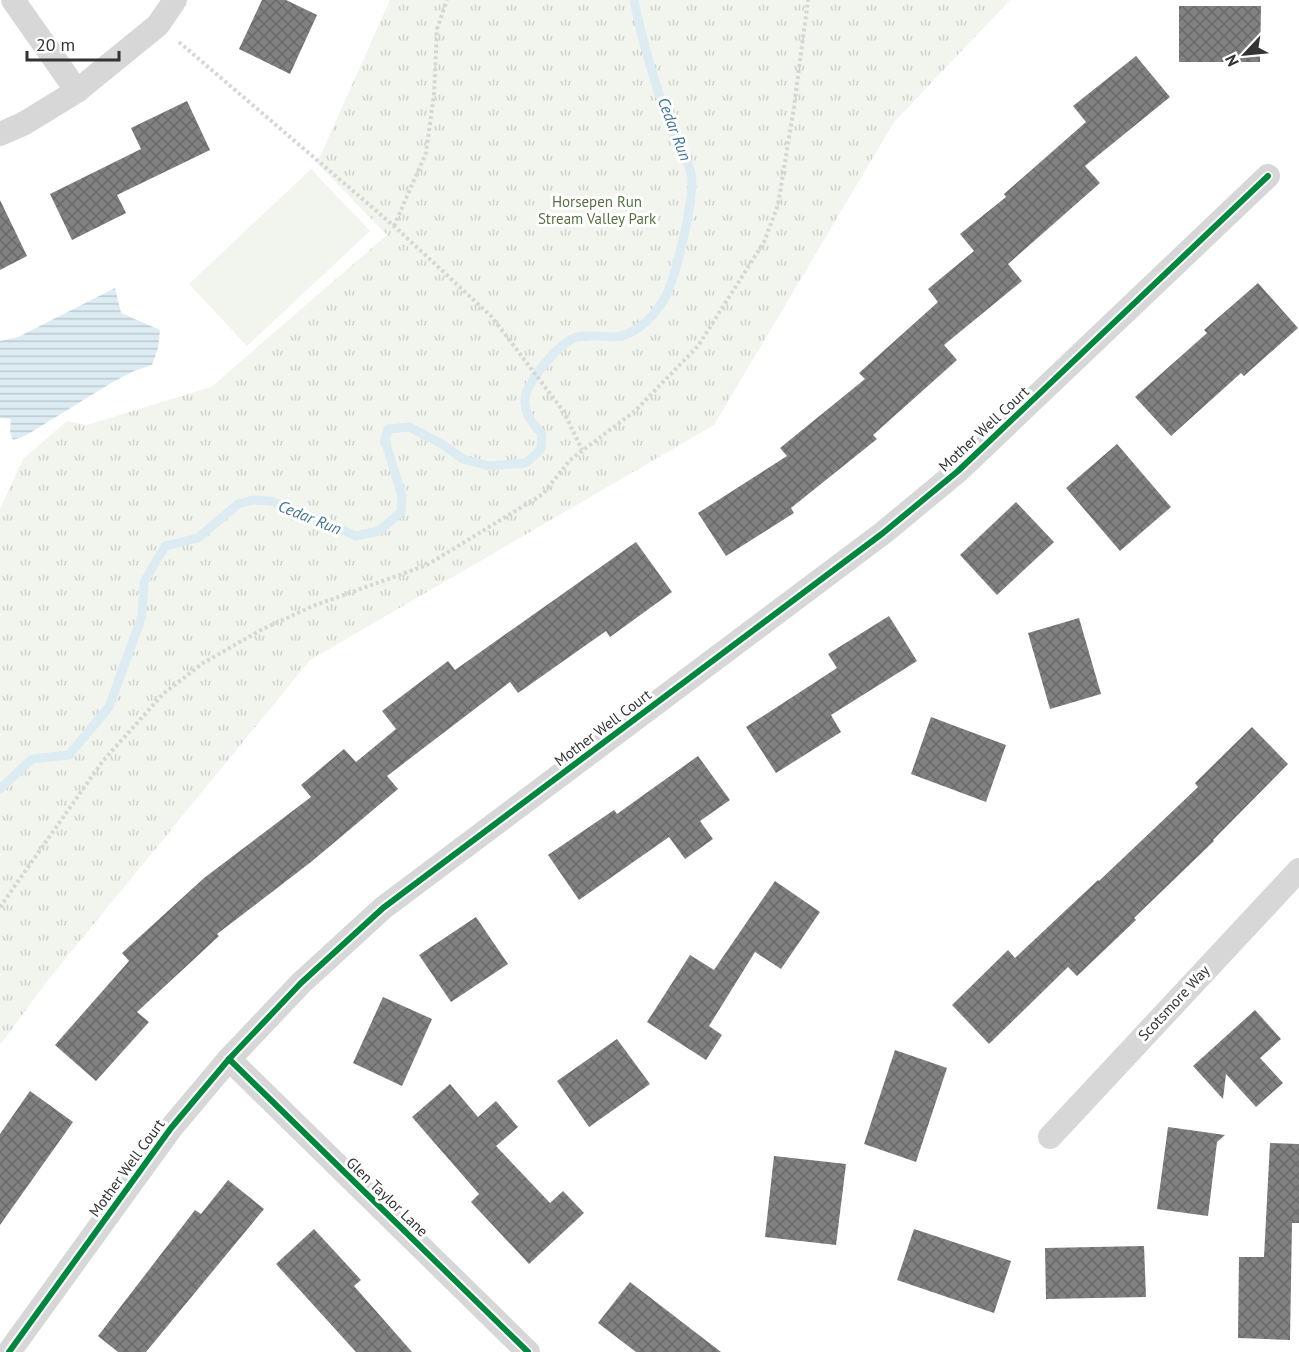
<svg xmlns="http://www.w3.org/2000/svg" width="1299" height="1352" viewBox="0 0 1299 1352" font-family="'PT Sans',sans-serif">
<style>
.park{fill:url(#park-tufts)}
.garden{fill:#f1f5ed}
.water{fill:url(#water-rules)}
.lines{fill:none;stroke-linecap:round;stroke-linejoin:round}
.stream{stroke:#ddebf3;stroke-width:9}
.building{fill:url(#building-cross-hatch)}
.path{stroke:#d6d6d6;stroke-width:4;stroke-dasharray:3 3;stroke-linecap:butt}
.street{stroke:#d7d7d7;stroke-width:24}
.cycleway-casing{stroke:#fff;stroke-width:10}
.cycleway{stroke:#00873e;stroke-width:6}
.labels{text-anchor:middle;stroke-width:6;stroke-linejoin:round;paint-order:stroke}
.park-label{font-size:15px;fill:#56703f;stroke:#fff}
.street-label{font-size:15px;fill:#333;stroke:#fff}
.water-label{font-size:16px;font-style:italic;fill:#3f7597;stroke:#fff}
</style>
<defs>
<pattern id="park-tufts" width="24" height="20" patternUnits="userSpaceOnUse" patternTransform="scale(1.5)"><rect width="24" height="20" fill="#f1f5ed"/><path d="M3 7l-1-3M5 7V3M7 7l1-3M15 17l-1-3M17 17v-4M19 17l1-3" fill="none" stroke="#cfd2cc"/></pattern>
<pattern id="water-rules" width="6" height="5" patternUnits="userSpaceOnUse" patternTransform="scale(1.5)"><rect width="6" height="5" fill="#ddebf3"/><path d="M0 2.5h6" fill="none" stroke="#becad1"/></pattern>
<pattern id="building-cross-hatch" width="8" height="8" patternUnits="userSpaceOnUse" patternTransform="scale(1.5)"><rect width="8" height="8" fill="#818181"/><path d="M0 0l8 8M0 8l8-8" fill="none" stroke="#6a6a6a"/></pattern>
</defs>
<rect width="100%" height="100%" fill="#fff"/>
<polygon class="park" points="390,0 1010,0 894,122 714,425 310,660 48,980 0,1045 0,509 23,459 67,421 87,425 211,387 387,235 317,163"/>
<polygon class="garden" points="311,169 370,231 247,346 189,284"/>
<polygon class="water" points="115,288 121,313 160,330 158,348 152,365 134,371 111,383 25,436 13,440 10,432 11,419 0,418 0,341 18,337"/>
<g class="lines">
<path class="stream" d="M0 789 32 759 69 755 109 707 142 616 144 582 165 546 198 538 238 504 253 500 270 501 323 521 356 536 379 531 401 512 402 496 385 440 388 429 409 427 442 444 463 459 488 466 526 463 541 449 542 434C533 424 526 416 525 403 523 384 557 347 572 339 585 333 599 337 613 337 635 336 652 318 663 301 675 282 696 195 691 173 688 159 677 145 672 131 656 88 643 45 634 0"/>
</g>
<g class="building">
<polygon points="262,0 286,0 317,15 290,74 239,49"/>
<polygon points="1179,6 1261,6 1260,62 1179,62"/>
<polygon points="1136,56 1170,97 1085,166 1100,183 1008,264 1022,281 944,345 957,360 873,435 877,439 791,508 794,513 726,556 698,513 787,456 780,448 865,379 859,373 938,302 928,289 974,251 960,234 1006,197 1004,194 1086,122 1073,106"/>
<polygon points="187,101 210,150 117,195 126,213 72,240 50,194 141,149 131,128"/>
<polygon points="0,200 27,256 0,270"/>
<polygon points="1258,283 1298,328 1244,376 1241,373 1171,436 1135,397 1207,333 1204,330"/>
<polygon points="1117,444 1171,507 1120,551 1066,488"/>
<polygon points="1016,502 1054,542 997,595 960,555"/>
<polygon points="636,542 672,592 610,637 606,631 518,693 510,682 387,776 398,789 311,862 217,934 219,936 137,1012 149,1022 96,1081 55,1045 129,961 122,953 204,878 311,797 301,785 344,749 356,762 396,729 382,711 448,661 455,670"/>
<polygon points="889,616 917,661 831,715 841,732 776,773 746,727 837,668 828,654"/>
<polygon points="1079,618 1101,694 1050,709 1028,633"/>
<polygon points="931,717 1006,745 986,802 911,774"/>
<polygon points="1252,727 1288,764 1213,840 1214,841 1134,918 1136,920 1077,976 1068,967 989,1044 952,1005 1008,950 1015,958 1098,880 1099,881 1198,787 1195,783"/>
<polygon points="698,756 730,800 700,821 713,839 685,859 669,837 579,900 548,855 614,810 617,814"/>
<polygon points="775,881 820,912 781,969 755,952 709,1026 722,1035 706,1060 647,1022 690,955 714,970"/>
<polygon points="476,917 508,964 451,1002 419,955"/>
<polygon points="383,997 432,1019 402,1086 353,1063"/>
<polygon points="1255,1010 1281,1039 1260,1058 1283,1083 1256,1107 1226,1074 1223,1099 1193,1066"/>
<polygon points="617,1039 650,1084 589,1127 557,1081"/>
<polygon points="895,1050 947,1068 916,1162 864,1144"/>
<polygon points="450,1084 478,1117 496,1101 518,1127 496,1146 550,1203 563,1191 584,1213 529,1264 471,1202 479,1194 412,1117"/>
<polygon points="30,1091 73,1122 0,1225 0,1134"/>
<polygon points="1168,1127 1225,1135 1217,1142 1208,1216 1157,1209"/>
<polygon points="1270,1143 1299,1144 1299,1223 1292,1223 1290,1340 1238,1338 1239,1257 1264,1257"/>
<polygon points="774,1156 846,1164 836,1245 765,1237"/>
<polygon points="228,1180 264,1209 146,1352 118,1352 98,1336 195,1210 201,1214"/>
<polygon points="314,1229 361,1280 354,1286 412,1352 356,1352 276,1264"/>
<polygon points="914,1229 1011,1261 994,1313 897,1280"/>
<polygon points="1144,1246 1146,1297 1046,1299 1045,1248"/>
<polygon points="630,1282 721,1352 636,1352 598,1323"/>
</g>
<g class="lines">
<g class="path">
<polyline points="179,42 394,226 492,317 564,412 582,450"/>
<polyline points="394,226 426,153 434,94 437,29 447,0"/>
<polyline points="0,907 102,762 163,694 203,663 261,630 313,606 427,565 543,494 570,460 635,411 698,346 764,242 778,205 794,107 808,0"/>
</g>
<g class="street">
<polyline points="13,0 77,91"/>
<polyline points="0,134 23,124 77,91 158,25 175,0"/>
<polyline points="229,1059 528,1352"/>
<polyline points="1050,1137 1299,870"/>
<polyline points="9,1352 171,1128 229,1059 301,983 383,908 883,533 958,471 1268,176"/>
</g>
<g class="cycleway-casing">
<g id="cycleway">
<polyline points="229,1059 528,1352"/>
<polyline points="9,1352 171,1128 229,1059 301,983 383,908 883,533 958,471 1268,176"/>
</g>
</g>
<use href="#cycleway" class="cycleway"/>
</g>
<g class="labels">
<g class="park-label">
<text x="597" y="207">Horsepen Run<tspan x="597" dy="17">Stream Valley Park</tspan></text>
</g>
<g class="street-label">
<text transform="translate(984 429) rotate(-43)" y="5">Mother Well Court</text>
<text transform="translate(603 728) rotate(-37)" y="5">Mother Well Court</text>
<text transform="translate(1174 1003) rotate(-47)" y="5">Scotsmore Way</text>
<text transform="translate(127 1168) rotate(-54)" y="5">Mother Well Court</text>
<text transform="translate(387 1197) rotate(44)" y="5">Glen Taylor Lane</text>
</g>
<g class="water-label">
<text transform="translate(675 129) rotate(69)" y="6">Cedar Run</text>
<text transform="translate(310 517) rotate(22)" y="6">Cedar Run</text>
</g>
</g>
<g transform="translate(1245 54) rotate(244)" stroke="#ffffff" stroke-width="4.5" paint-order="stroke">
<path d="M0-4.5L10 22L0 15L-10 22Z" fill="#333333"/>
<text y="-9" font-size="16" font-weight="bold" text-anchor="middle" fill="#333333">N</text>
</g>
<path d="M27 51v9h92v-9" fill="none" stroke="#333333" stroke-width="3"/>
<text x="36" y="51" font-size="18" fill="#333333" stroke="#ffffff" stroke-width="4.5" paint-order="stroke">20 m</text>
</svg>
